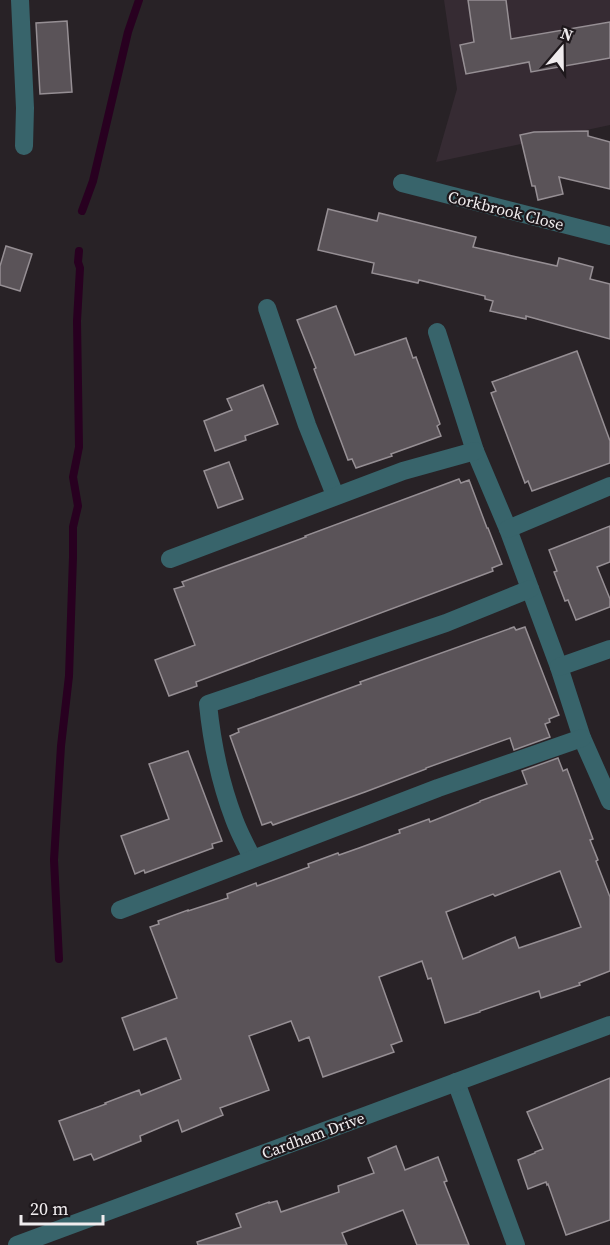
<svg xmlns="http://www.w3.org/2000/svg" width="610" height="1245" viewBox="0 0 610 1245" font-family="'Source Serif 4',serif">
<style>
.built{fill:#362b33}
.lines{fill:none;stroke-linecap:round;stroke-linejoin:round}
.stream{stroke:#280020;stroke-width:8}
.building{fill:#5a5358;stroke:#968f94;stroke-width:1.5;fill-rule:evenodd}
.minor{stroke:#38646b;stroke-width:18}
.labels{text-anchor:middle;stroke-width:4.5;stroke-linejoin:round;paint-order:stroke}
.street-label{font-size:16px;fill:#f0ecee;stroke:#1e181c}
</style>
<rect width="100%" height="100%" fill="#282226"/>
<polygon class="built" points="444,0 610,0 610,125 436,162 457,89"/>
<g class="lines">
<g class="stream">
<polyline points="82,211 93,181 128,32 139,0"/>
<polyline points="59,959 54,860 61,746 69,676 73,557 73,527 78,506 73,477 79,447 77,321 80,268 78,262 79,251"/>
</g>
</g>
<g class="building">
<polygon points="468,0 506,0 511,39 610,22 610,58 531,72 529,62 466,74 460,45 474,42"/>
<polygon points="67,21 72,92 40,94 36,23"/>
<polygon points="588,131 588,136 610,142 610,189 559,177 563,194 538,200 535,186 532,186 520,135 534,132"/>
<polygon points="328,209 377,221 379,213 476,237 473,247 557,266 559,258 593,267 590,279 610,284 610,339 526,316 526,319 490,311 493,301 485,299 485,296 419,280 418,283 372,273 374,263 318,250"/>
<polygon points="6,246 32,254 20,291 0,285 0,266"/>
<polygon points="336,306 355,355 406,338 413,358 416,357 440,424 437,426 441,436 391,454 392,456 356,468 352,459 348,460 314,369 316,368 297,320"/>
<polygon points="577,351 610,441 610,463 532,491 528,481 525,483 491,393 496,391 492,382"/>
<polygon points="263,385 278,424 245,436 246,440 215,451 204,421 232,410 227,399"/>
<polygon points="229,462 243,499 218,508 204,471"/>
<polygon points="459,479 461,483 469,480 487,528 488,528 502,564 492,568 493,571 196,682 197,686 169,696 155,660 195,645 174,589 184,586 182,582 306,537 305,536"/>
<polygon points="610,526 610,562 597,567 610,599 610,607 576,620 568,600 565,601 554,572 557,571 549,550"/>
<polygon points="514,627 516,630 525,627 559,715 549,719 550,722 545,724 550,737 514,750 510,738 426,768 426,769 365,792 273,825 271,822 262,825 230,736 239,732 238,729 361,684 360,682"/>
<polygon points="188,751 222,841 212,844 213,848 145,873 144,870 135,874 121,836 169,819 149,764"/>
<path d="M558 758 563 771 567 769 593 839 590 840 598 860 596 861 610 897V971L579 983 580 985 541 998 539 991 480 1011V1012L445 1023 431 978 428 979 422 961 379 977 402 1041 391 1045 394 1052 323 1077 309 1037 299 1041 291 1021 249 1036 269 1090 220 1108 223 1115 182 1132 178 1120 140 1136 141 1141 94 1160 91 1154 74 1160 59 1121 106 1104 105 1103 139 1090 141 1095 181 1079 166 1038 134 1050 122 1018 177 998 150 927 159 924 158 921 188 910V911L228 898 227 894 256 883 257 886 309 867 308 864 338 853 339 855 359 848 400 833 399 830 429 819 430 822 480 802V801L527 784 522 771ZM560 871 581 927 519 948 515 937 463 959 446 912 493 894 495 896Z"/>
<polygon points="610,1078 610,1220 566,1235 548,1184 547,1185 546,1182 528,1189 518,1160 535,1153 535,1152 543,1149 527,1112"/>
<polygon points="396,1146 405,1170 438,1157 447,1181 444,1182 469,1245 417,1245 403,1210 342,1233 347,1245 198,1245 197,1242 241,1227 236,1214 269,1202 269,1203 277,1201 281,1212 339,1192 338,1186 374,1173 368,1158"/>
</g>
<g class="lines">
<g class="minor">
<polyline points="20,0 25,108 24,146"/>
<polyline points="402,183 610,236"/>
<polyline points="267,308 307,425 335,495"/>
<polyline points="437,332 475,451 508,529 559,667 582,738 610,801"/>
<polyline points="508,529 610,486"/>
<polyline points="170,559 403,471 475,451"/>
<polyline points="559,667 610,649"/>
<path d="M252 858C246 845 239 833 234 819 220 782 212 744 208 704L446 623 530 589"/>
<polyline points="120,910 438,788 582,738"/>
<polyline points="456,1082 516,1245"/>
<polyline points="17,1245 610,1025"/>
</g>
</g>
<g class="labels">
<g class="street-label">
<text transform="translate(506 210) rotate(14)" y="6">Corkbrook Close</text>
<text transform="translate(313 1135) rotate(-20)" y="6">Cardham Drive</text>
</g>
</g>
<g transform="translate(562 48) rotate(20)" stroke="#1e181c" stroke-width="4.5" paint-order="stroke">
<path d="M0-4.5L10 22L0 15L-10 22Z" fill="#f0ecee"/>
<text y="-9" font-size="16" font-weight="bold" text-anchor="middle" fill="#f0ecee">N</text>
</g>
<path d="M21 1215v9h82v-9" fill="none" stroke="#f0ecee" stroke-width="3"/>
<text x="30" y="1215" font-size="18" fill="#f0ecee" stroke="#1e181c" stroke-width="4.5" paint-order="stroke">20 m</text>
</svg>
